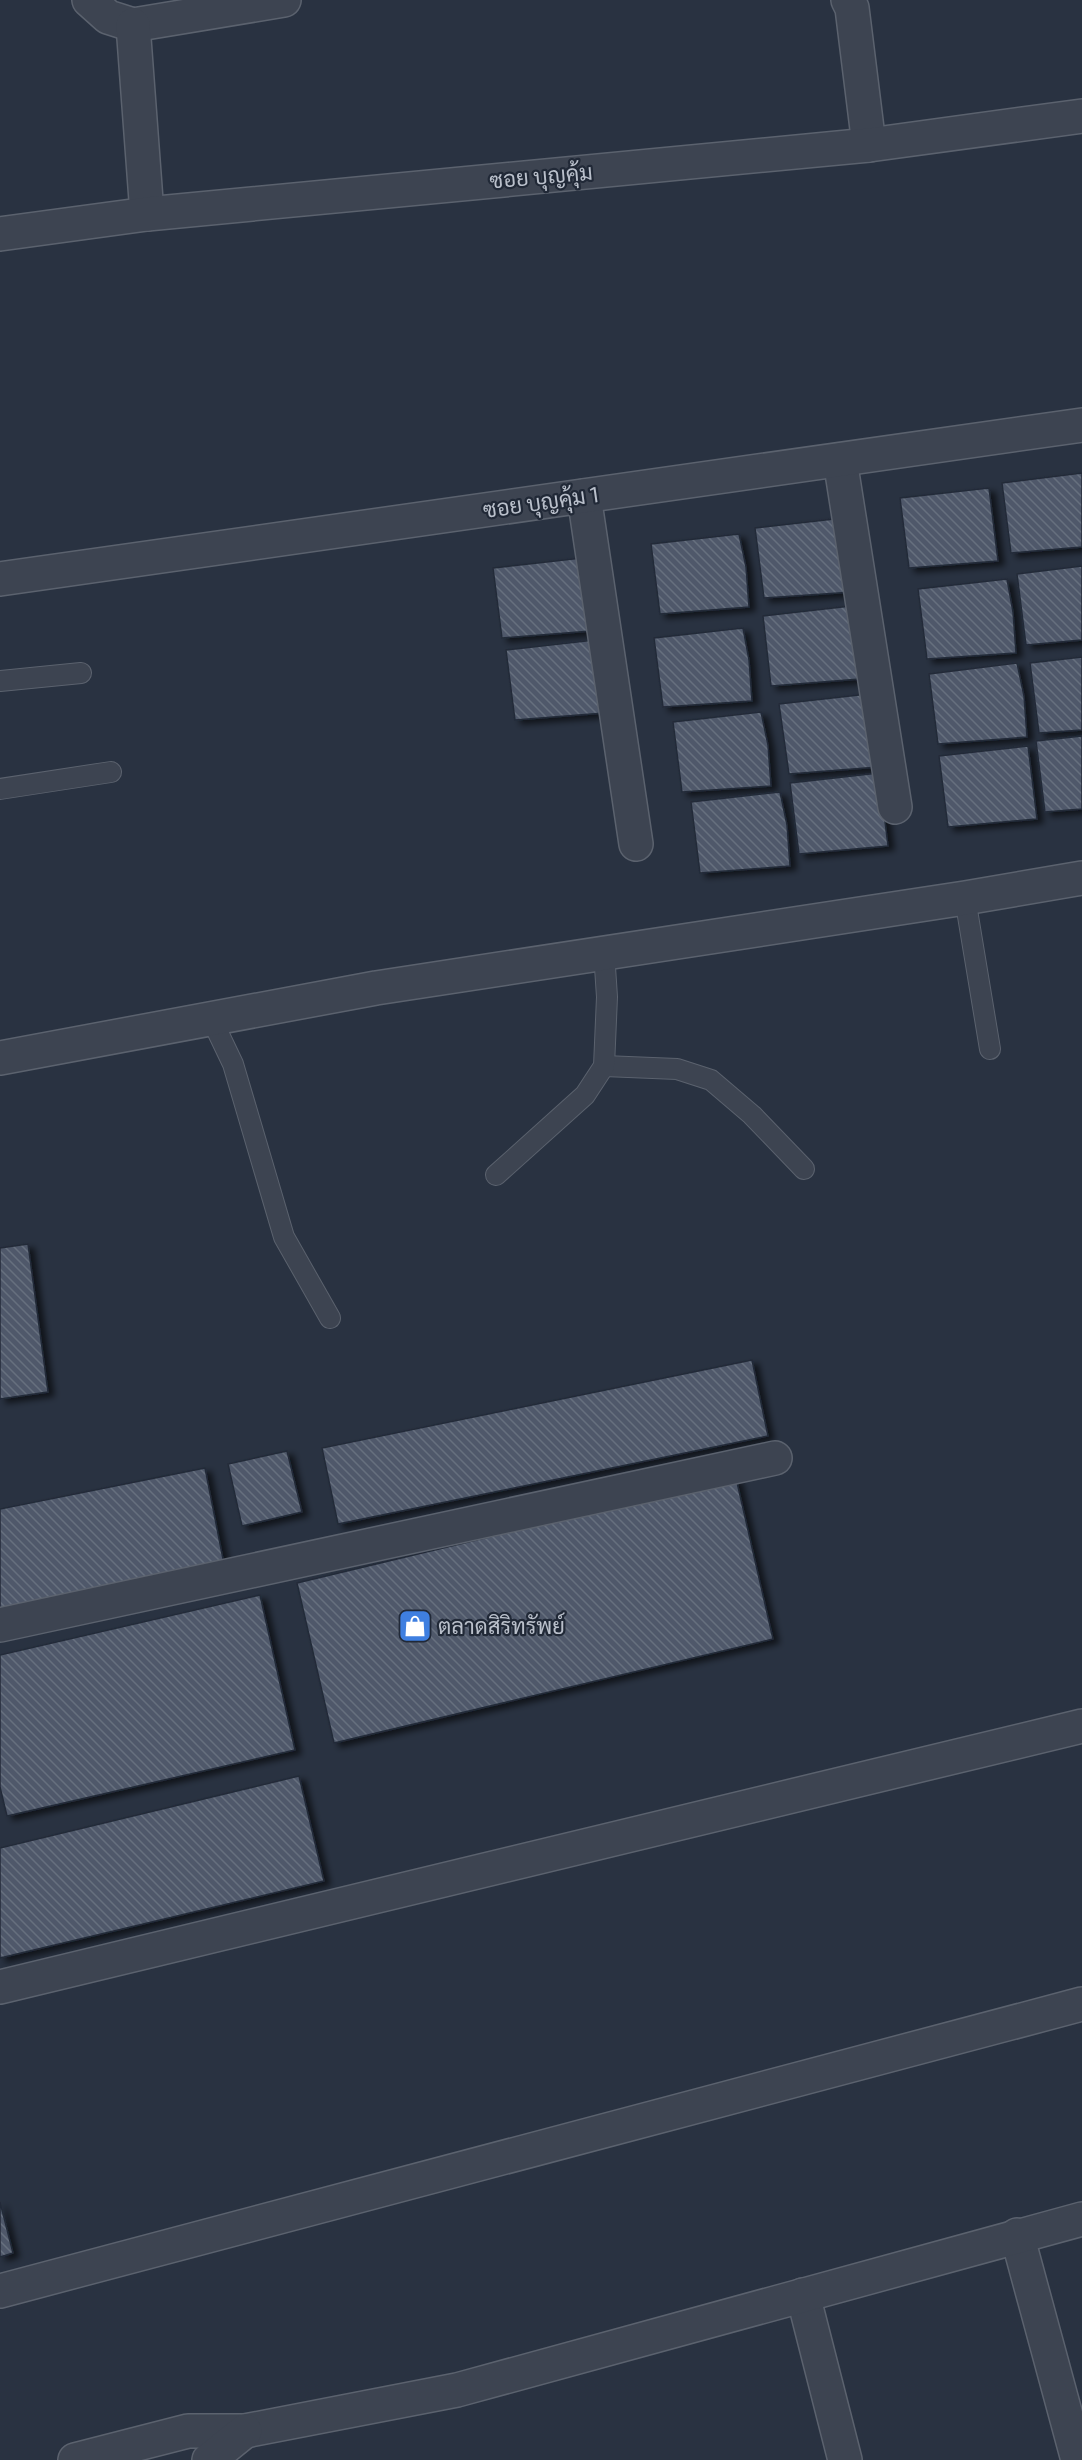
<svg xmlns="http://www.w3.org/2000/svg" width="1082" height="2460" viewBox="0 0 1082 2460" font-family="'Exo 2',Sarabun,sans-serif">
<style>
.building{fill:url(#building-back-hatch);stroke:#232b39;stroke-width:1.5;filter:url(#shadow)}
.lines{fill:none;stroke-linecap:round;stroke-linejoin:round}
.service-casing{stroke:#5b626e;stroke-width:22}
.minor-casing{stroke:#5b626e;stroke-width:36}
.service{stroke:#3d4451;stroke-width:20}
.minor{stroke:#3d4451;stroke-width:33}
.labels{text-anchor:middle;stroke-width:4.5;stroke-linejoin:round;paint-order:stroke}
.street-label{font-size:22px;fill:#bac0cb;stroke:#212937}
.poi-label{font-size:22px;fill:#bac0cb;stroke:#212937;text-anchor:start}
</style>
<defs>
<pattern id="building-back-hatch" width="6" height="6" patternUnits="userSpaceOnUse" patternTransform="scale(1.5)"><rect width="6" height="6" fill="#4f596a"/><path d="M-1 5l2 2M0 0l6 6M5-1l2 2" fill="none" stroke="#666f7e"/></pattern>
<filter id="shadow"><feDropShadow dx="6" dy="4" stdDeviation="3" flood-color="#0009"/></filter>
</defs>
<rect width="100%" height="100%" fill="#293241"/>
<g class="building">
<polygon points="1082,473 1082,547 1011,553 1002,483"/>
<polygon points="989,488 998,561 909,568 900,498"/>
<polygon points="843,518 853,592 764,598 755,528"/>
<polygon points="739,534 746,567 749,607 660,614 651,544"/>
<polygon points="582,558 591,631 502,638 493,568"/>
<polygon points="1082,566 1082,640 1026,645 1017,574"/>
<polygon points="1007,579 1013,612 1016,653 927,659 918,589"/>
<polygon points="851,606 860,679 771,686 763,616"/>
<polygon points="743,628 749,660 752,701 663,707 654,638"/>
<polygon points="595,640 604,713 515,720 506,650"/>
<polygon points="1082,657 1082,730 1039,733 1030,663"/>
<polygon points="1017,663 1024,696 1027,737 938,744 929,674"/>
<polygon points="868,694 878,767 789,774 779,704"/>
<polygon points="761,712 768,745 771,786 682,792 673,722"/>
<polygon points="1082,736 1082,809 1045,812 1036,741"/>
<polygon points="1028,746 1037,819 948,827 939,756"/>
<polygon points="879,773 888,846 799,854 790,783"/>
<polygon points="780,792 787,825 790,866 700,873 691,802"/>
<polygon points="28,1244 48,1392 0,1399 0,1248"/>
<polygon points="752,1360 768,1436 338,1524 322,1448"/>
<polygon points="287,1451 302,1512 242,1526 228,1464"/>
<polygon points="205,1468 224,1564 0,1609 0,1509"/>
<polygon points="736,1478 773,1639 334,1743 297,1583"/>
<polygon points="260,1595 295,1750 7,1816 0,1787 0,1655"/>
<polygon points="299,1776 324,1881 0,1958 0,1848"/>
<polygon points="0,2202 13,2253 0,2257"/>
</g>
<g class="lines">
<g class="service-casing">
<g id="service">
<polyline points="0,681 81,673"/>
<polyline points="0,789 111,772"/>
<polyline points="965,898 990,1049"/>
<polyline points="211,1018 233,1064 284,1237 330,1318"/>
<polyline points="604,1066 677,1069 711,1080 752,1115 804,1169"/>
<polyline points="496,1175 585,1095 604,1066 607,997 604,952"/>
</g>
</g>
<g class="minor-casing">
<g id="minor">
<polyline points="89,0 108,17 133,25 284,0"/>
<polyline points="848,0 852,8 869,145"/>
<polyline points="133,25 147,214"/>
<polyline points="0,234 147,214 869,145 1082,116"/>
<polyline points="840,460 895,807"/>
<polyline points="584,496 636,844"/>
<polyline points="0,579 1082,425"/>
<polyline points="0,1058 376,988 965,898 1082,878"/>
<polyline points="0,1625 775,1458"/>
<polyline points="0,1987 1082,1726"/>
<polyline points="1017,2235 1078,2460"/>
<polyline points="0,2291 1082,2004"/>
<polyline points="803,2295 845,2460"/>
<polyline points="75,2460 188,2431 245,2431 457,2390 1082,2219"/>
<polyline points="209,2460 245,2431"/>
</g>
</g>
<use href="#service" class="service"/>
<use href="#minor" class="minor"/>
</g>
<defs>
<g id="shop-square" transform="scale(1.725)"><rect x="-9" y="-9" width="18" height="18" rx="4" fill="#3f7fe0" stroke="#212937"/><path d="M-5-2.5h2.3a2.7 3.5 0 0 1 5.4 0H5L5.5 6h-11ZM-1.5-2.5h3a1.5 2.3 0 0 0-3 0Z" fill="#fff"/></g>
</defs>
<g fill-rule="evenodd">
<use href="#shop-square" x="415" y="1626"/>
</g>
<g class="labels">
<g class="street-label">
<text transform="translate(541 176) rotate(-5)" y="8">ซอย บุญคุ้ม</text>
<text transform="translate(541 502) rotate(-8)" y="8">ซอย บุญคุ้ม 1</text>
</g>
<g class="poi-label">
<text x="438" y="1634">ตลาดสิริทรัพย์</text>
</g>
</g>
</svg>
